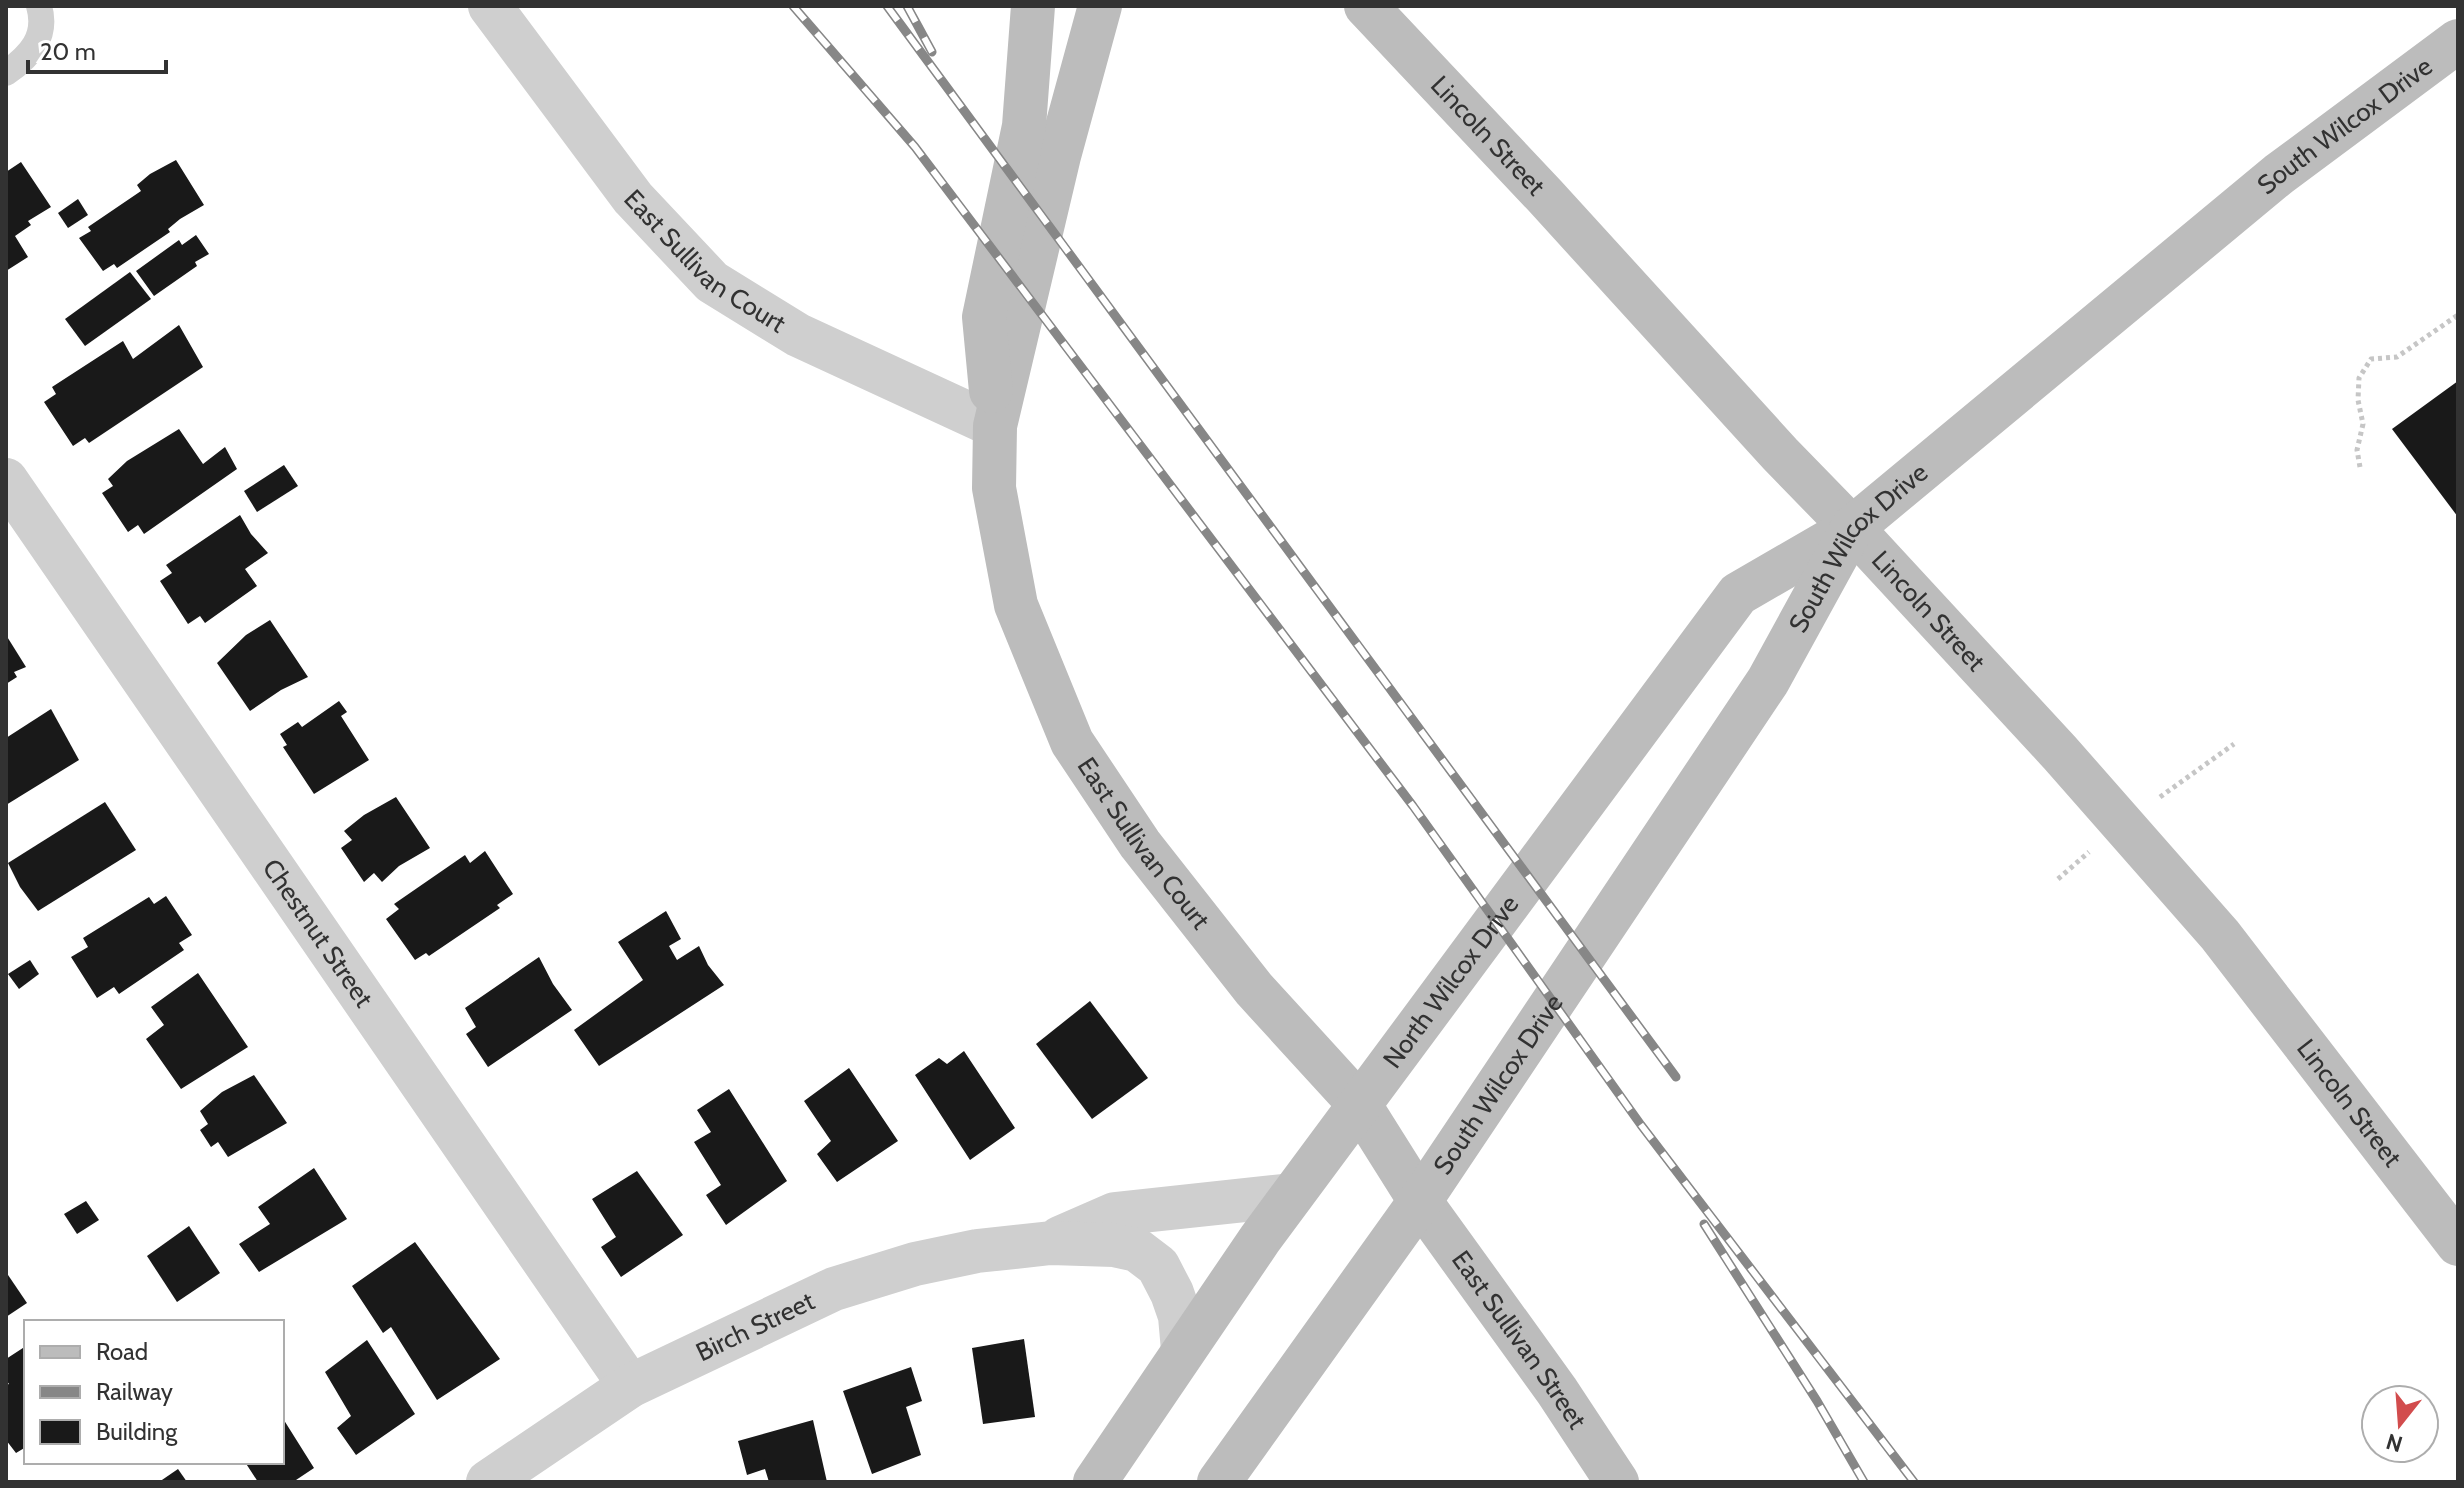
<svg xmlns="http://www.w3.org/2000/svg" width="2464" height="1488" viewBox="0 0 2464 1488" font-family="Cabin,sans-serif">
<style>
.building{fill:#191919}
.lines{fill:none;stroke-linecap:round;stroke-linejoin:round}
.path{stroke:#c6c6c6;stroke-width:5;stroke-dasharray:4 4;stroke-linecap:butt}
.lane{stroke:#cfcfcf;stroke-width:26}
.street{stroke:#cfcfcf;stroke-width:44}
.secondary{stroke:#bcbcbc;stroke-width:44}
.rail-casing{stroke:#878787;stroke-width:9}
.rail{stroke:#fff;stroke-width:6;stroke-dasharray:18;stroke-linecap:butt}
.labels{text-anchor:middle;stroke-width:8;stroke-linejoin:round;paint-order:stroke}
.street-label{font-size:26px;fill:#323232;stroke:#fff}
</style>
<rect width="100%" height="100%" fill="#fff"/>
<g class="building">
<polygon points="176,160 204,205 180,219 168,229 170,232 117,268 114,264 103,271 79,238 91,231 88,227 141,191 137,185 150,174"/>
<polygon points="21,162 51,207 28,221 31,225 15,236 28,257 6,271 6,172"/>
<polygon points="78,199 88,215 68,228 58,213"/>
<polygon points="196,235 209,254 195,262 197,266 154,296 136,271 179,240 182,245"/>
<polygon points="130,272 151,299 85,346 65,319"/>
<polygon points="179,325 203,367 89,443 85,438 73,446 44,402 56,394 52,387 123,341 133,359"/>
<polygon points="2458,381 2458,517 2392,429"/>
<polygon points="179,429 203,464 225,447 237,469 144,534 138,525 128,532 102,493 113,486 108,479 127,461"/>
<polygon points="284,465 298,486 257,512 244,491"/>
<polygon points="240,515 251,534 268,553 245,569 257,586 205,623 200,616 188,624 160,581 172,573 166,565"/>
<polygon points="270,620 308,677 281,690 250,711 217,663 246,635"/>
<polygon points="6,635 26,667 14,672 17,677 6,684"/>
<polygon points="339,701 347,712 341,716 369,760 314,794 283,747 287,745 280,734 298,722 302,727"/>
<polygon points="51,709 79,760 6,805 6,738"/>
<polygon points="396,797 430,848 399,866 382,882 374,873 364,882 341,848 352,840 344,831 364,815"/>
<polygon points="105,802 136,850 38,911 20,887 8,863"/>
<polygon points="485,851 513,894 497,905 500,908 429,956 426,953 415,960 386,919 399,909 394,904 465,855 470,863"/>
<polygon points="166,896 192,935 179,943 184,950 119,994 114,987 97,998 71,957 88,947 83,938 149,897 154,904"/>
<polygon points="666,911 681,939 669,946 677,960 699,946 708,965 724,985 599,1066 574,1030 643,980 618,942"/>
<polygon points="539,957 553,984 572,1010 488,1067 466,1034 476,1027 465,1008"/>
<polygon points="30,960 39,974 19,989 8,974"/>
<polygon points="198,973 248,1047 181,1089 146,1039 164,1025 151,1007"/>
<polygon points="1090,1001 1148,1078 1092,1119 1036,1044"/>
<polygon points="964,1051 1015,1128 970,1160 915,1075 939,1058 947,1064"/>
<polygon points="849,1068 898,1141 837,1182 817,1154 831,1141 804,1101"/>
<polygon points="254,1075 287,1123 228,1157 218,1142 211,1147 200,1130 208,1124 200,1111 222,1092"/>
<polygon points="729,1089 787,1181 726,1225 706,1195 721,1185 694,1142 711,1132 697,1110"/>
<polygon points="314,1168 347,1219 259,1272 239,1244 270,1224 258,1207"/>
<polygon points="637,1171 683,1235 621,1277 601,1247 616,1237 592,1199"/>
<polygon points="86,1201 99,1220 77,1234 64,1214"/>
<polygon points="189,1226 220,1273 177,1302 147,1256"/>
<polygon points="415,1242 500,1359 437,1400 391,1327 383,1333 352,1286"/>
<polygon points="6,1272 27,1303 6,1317"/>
<polygon points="1024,1339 1035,1417 983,1424 972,1348"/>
<polygon points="367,1340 415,1414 356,1455 337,1428 351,1416 325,1372"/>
<polygon points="26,1346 26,1447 16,1453 6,1440 6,1385 9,1384 6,1380 6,1359"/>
<polygon points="911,1367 922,1401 906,1407 921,1455 872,1474 843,1391"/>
<polygon points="282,1417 314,1468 293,1482 258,1482 245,1462 282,1462"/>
<polygon points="813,1420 827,1482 769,1482 765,1469 747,1475 738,1441"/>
<polygon points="178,1469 187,1482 159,1482"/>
</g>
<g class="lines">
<g class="path">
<polyline points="2360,467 2357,450 2363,424 2358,400 2359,378 2371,359 2397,357 2458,315"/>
<polyline points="2160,797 2234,744"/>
<polyline points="2058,879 2089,852"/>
</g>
<path class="lane" d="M6 73C30 56 48 37 39 6"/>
<g class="street">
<path id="s1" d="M490 6 633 198 712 282 798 335 995 426"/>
<path id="s2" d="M6 480 630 1386"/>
<polyline points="1060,1238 1115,1214 1292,1195"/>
<path id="s3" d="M488 1482 630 1386 834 1289 915 1264 977 1251 1051 1243 1114 1245 1137 1250 1158 1266 1172 1293 1180 1316 1183 1350"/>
</g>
<g class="secondary">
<path id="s4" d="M1100 6 1059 156 995 426 994 488 1016 605 1072 742 1140 844 1254 989 1359 1104 1420 1201 1557 1391 1617 1482"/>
<path id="s5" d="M1366 6 1545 196 1780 454 1852 528 2060 753 2220 935 2458 1244"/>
<polyline points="991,391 984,317 1024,126 1033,6"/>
<path id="s6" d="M1095 1482 1260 1239 1738 594 1852 528"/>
<path id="s7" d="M1219 1482 1420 1201 1768 681 1852 528 2279 174 2458 41"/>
</g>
<g class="rail-casing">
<g id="rail">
<polyline points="793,6 915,147 1413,806 1641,1125 1914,1482"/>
<polyline points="887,6 1676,1077"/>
<polyline points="907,6 932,52"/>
<polyline points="1704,1224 1817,1401 1864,1482"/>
</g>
</g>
<use href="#rail" class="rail"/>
</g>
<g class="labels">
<g class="street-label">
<text dy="9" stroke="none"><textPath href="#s7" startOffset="1782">South Wilcox Drive</textPath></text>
<text dy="9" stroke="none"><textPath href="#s5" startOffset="178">Lincoln Street</textPath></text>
<text dy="9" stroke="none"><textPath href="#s1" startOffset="336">East Sullivan Court</textPath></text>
<text dy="9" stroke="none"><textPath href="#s7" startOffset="1134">South Wilcox Drive</textPath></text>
<text dy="9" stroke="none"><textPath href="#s5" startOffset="826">Lincoln Street</textPath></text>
<text dy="9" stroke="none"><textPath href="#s4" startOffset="886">East Sullivan Court</textPath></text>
<text dy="9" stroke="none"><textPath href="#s2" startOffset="550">Chestnut Street</textPath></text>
<text dy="9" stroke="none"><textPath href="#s6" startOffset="614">North Wilcox Drive</textPath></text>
<text dy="9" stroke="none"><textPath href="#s7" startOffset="486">South Wilcox Drive</textPath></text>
<text dy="9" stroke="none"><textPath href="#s5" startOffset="1474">Lincoln Street</textPath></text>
<text dy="9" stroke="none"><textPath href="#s3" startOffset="310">Birch Street</textPath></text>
<text dy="9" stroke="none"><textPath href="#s4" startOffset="1510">East Sullivan Street</textPath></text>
</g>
</g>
<rect width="2464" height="1488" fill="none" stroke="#323232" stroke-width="16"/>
<rect x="24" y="1320" width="260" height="144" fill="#ffffff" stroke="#adadad" stroke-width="2"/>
<rect x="40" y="1346" width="40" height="12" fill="#bcbcbc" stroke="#adadad" stroke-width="2"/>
<text x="96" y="1360" font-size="24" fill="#323232">Road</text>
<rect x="40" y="1386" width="40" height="12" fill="#878787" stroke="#adadad" stroke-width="2"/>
<text x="96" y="1400" font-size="24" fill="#323232">Railway</text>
<rect x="40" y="1420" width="40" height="24" fill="#191919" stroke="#adadad" stroke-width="2"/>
<text x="96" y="1440" font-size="24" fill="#323232">Building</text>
<g transform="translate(2400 1424) rotate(197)"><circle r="38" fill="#ffffff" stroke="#adadad" stroke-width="2"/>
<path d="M0-6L14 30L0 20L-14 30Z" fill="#d24c4d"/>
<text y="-12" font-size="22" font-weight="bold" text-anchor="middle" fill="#323232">N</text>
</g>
<path d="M28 60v12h138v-12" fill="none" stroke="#323232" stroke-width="4"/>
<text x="40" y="60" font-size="24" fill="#323232" stroke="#ffffff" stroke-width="6" paint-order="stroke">20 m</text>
</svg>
